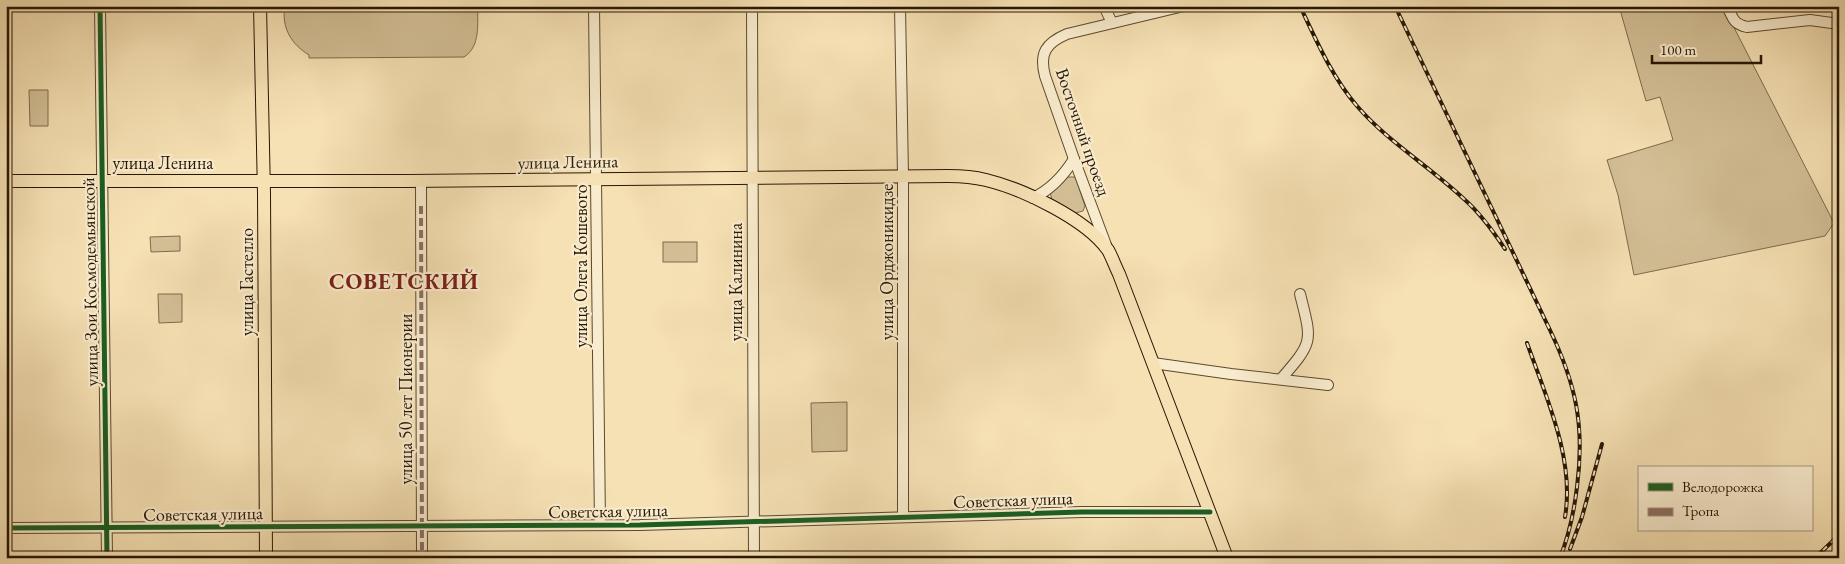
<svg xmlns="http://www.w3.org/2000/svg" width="1845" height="564" viewBox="0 0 1845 564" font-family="'EB Garamond',serif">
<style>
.green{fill:#d3bf96;stroke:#7d6b4c}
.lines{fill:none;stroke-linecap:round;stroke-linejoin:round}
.minor-casing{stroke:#5b4a2f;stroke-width:12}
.major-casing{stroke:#271703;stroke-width:14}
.minor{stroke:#f9ecce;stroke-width:10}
.major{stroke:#f6e1b4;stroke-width:12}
.rail-casing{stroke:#271703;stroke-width:4}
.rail{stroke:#f9ecce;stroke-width:2;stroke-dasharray:5.5;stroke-linecap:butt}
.quiet{stroke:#8d6e63;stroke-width:4;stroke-dasharray:8 4;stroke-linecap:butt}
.cycleway-casing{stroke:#f9ecce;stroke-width:8}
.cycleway{stroke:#1b5e20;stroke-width:5}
.labels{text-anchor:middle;stroke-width:4.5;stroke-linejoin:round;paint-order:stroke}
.street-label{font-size:18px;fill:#271703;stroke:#f9ecce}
.district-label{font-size:22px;font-weight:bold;letter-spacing:1px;fill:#7a1f14;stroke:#f9ecce}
</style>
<rect width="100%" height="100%" fill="#f6e1b4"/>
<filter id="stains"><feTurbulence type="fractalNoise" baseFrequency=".004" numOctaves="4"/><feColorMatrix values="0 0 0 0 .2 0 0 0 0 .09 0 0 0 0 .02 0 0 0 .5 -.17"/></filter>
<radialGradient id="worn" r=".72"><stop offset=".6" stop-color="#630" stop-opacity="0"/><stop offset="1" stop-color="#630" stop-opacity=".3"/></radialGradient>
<g class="green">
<path d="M285 6H478C477 24 481 46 464 57L309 58V55C291 44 281 27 285 6Z"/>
<polygon points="1619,6 1723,6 1834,223 1825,236 1634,275 1618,195 1607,160 1673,140 1660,97 1646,101"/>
<polygon points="29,90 48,90 48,126 30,126"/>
<polygon points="1066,177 1074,177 1076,179 1085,206 1083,211 1075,213 1052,200 1050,192"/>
<polygon points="180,236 180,251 151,252 150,237"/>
<rect x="663" y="242" width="34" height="20"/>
<polygon points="158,294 182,294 182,322 159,323"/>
<polygon points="847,402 847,451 812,452 811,403"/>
</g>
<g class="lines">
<g class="minor-casing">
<g id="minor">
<polyline points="100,6 107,558"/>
<polyline points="594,6 600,525"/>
<polyline points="752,6 754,558"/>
<polyline points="900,6 903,176 903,517"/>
<polyline points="1104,6 1112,23"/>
<path d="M1727 6C1733 18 1733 24 1747 27L1810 20 1839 24"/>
<polyline points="421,181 422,558"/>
<path d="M1033 198C1050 190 1064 175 1074 159"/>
<path d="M1106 245 1074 159 1045 76C1039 53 1046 43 1067 34L1184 6"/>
<polyline points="1153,363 1231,374 1328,385"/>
<path d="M1281 379C1314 341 1312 342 1300 294"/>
<polyline points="6,528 640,525 1082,512 1210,512"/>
</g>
</g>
<g class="major-casing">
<g id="major">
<polyline points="260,6 264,194 266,558"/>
<path d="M6 181H409L948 176C961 176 974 177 986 180 1023 189 1086 219 1108 250 1112 257 1115 266 1119 274L1227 558"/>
</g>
</g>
<use href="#minor" class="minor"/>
<use href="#major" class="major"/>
<g class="rail-casing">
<g id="rail">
<path d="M1300 6C1316 40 1332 77 1357 106 1388 142 1429 166 1464 199 1480 213 1493 231 1505 249"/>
<path d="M1395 6 1549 328C1576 384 1585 425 1577 487 1574 512 1569 535 1560 558"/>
<path d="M1527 343C1546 397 1575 459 1565 517"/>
<polyline points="1570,549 1582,517 1602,444"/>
<polyline points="1815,558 1839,535"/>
</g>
</g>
<use href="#rail" class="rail"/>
<polyline class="quiet" points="421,206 422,558"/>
<g class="cycleway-casing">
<g id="cycleway">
<polyline points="100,6 107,558"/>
<polyline points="6,528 640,525 1082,512 1210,512"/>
</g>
</g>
<use href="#cycleway" class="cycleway"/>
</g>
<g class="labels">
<g class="street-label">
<text transform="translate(1083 132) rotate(71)" y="6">Восточный проезд</text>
<text transform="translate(568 162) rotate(-1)" y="6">улица Ленина</text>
<text x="163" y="169">улица Ленина</text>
<text transform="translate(887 262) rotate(-90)" y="6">улица Орджоникидзе</text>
<text transform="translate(581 266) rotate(-90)" y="6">улица Олега Кошевого</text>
<text transform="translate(90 282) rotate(-91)" y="6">улица Зои Космодемьянской</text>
<text transform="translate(247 282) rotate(-90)" y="6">улица Гастелло</text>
<text transform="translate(736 282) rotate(-90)" y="6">улица Калинина</text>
<text transform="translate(406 399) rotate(-90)" y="6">улица 50 лет Пионерии</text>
<text transform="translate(1013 500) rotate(-2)" y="6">Советская улица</text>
<text transform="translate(608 511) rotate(-1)" y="6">Советская улица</text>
<text transform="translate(203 514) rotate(-1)" y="6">Советская улица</text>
</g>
<g class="district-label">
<text x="404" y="289">СОВЕТСКИЙ</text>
</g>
</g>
<rect width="1845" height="564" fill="none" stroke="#f6e1b4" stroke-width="25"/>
<rect x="8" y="8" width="1830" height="549" fill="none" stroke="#271703" stroke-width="2.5"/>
<rect x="12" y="12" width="1820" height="539" fill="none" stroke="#271703"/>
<rect x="1638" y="466" width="175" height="65" fill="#f9ecce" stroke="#a5977d"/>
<rect x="1648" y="483" width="25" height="8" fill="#1b5e20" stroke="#a5977d"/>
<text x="1682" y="492" font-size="15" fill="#271703">Велодорожка</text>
<rect x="1648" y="508" width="25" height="8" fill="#8d6e63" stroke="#a5977d"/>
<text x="1682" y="516" font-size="15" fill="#271703">Тропа</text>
<path d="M1652 55v8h109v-8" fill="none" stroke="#271703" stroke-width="2.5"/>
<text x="1660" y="55" font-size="15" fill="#271703" stroke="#f9ecce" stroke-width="4" paint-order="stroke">100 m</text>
<rect width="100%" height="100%" filter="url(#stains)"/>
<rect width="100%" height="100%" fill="url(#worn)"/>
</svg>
